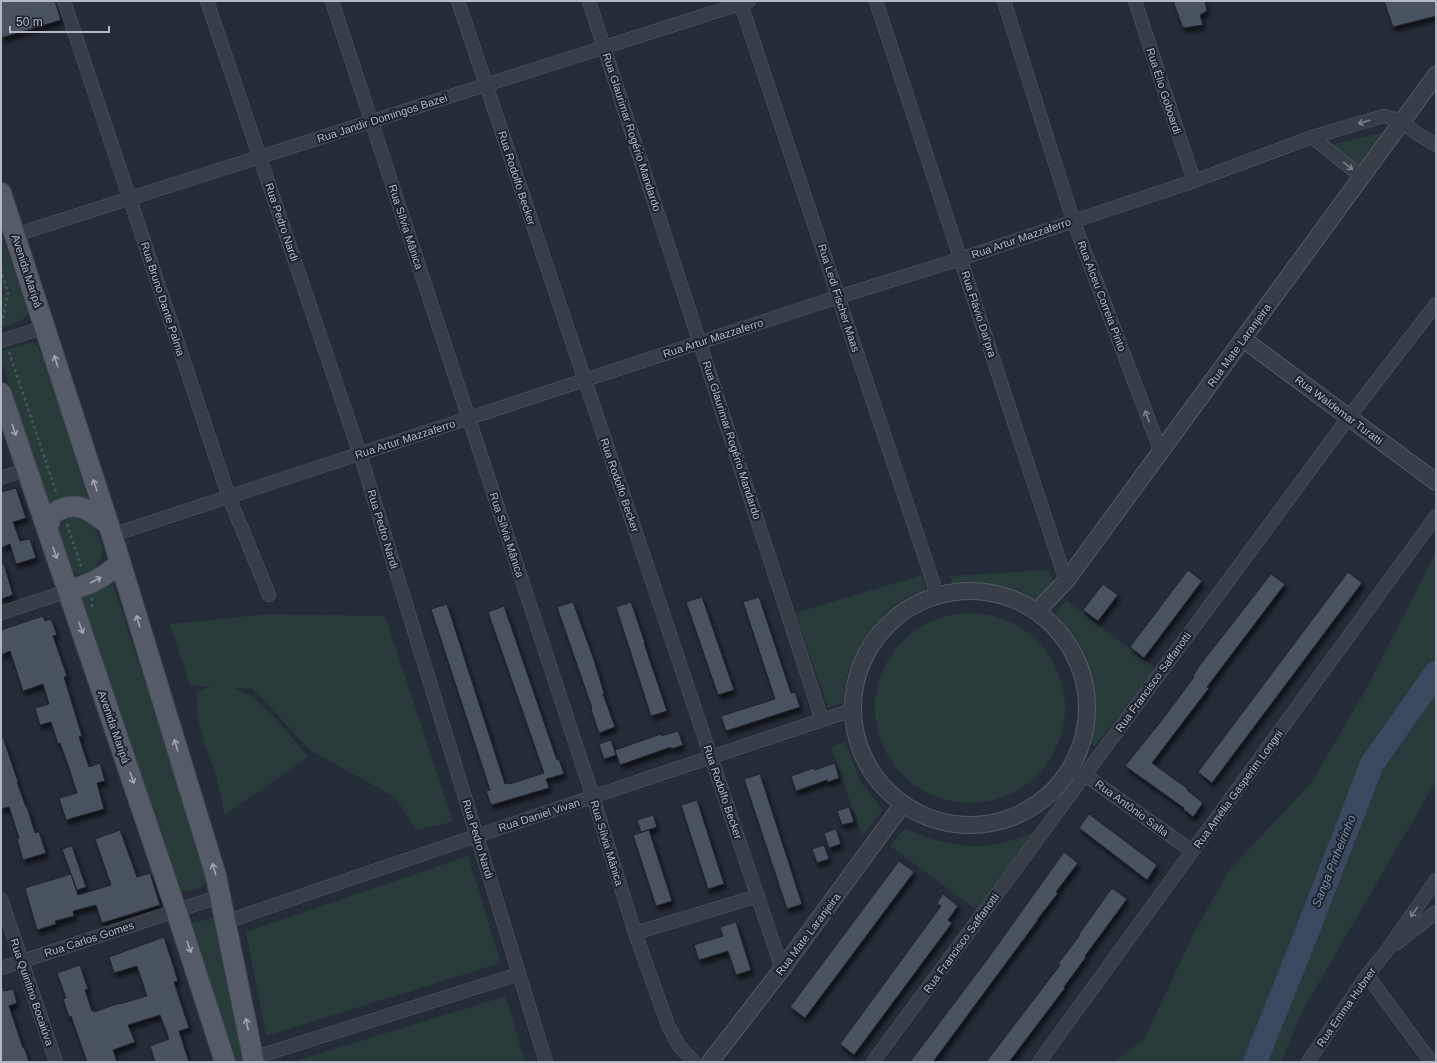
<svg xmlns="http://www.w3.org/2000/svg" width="1437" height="1063" viewBox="0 0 1437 1063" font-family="Helvetica,sans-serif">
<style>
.green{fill:#283a3a}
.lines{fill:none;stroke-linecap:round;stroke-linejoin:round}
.river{stroke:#3a495f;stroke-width:24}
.building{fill:#4a5361;stroke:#1e252f;filter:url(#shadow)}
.minor-casing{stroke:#555b66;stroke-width:14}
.tertiary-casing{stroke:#555b66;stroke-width:18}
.primary-casing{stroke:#404751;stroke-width:22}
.path{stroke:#455558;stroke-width:2.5;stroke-dasharray:3 3;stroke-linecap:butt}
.minor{stroke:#373e48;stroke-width:13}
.tertiary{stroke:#373e48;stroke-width:16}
.primary{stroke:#555c68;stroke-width:20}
.oneway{stroke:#7b818c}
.oneway2{stroke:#9fa6b2}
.labels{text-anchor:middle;stroke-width:4;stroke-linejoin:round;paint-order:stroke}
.street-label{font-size:11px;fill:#b2b8c4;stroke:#1c232d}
.water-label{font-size:12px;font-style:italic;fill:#7c8eaa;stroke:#1c232d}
</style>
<defs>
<filter id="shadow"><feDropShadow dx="2.5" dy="4.5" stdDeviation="2" flood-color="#0009"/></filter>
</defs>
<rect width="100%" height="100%" fill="#242c37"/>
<g class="green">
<polygon points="1388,131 1360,168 1331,145"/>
<path d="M1 233 28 311C24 323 12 324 1 328V298L4 293 1 283Z"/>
<polygon points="34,342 38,346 64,422 88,499 78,497 51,509 1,359 1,354 4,350"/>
<polygon points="71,516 83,517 93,524 99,539 103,551 99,562 94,571 81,575 73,572 66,565 56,531 59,525"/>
<polygon points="1436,552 1436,781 1303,1010 1281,1062 1114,1062 1144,1039 1193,935 1229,870 1311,783 1366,689"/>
<polygon points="1048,570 1054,583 1038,602 1014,590 968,583 953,585 950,576"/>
<path d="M922 575 926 589C918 592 910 595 903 600 876 617 856 647 847 678 844 686 844 695 843 703L828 708 795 613Z"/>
<path d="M109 584 113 585 208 875C207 878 207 880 206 882 202 889 183 894 177 891L81 599V596L85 593Z"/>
<polygon points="1066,600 1155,668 1095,746 1090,743 1094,700 1086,663 1067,629 1054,615"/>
<circle cx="970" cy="708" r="95"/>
<polygon points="268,614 385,616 453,822 416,830 395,797 311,751 253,689 233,688 252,697 278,721 308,757 225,815 216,775 205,746 197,715 196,692 211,687 190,685 170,624"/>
<polygon points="845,742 861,782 883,810 862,836 831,747"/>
<path d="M905 828C933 842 966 850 997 844 1010 841 1023 836 1035 832L978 911 890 846Z"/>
<polygon points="468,856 501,963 266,1036 246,932"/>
<polygon points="217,917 246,1062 234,1062 188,924"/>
<polygon points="506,996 525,1062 292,1062"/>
</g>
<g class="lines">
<polyline class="river" points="1255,1062 1309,927 1372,764 1436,673"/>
</g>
<g class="building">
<polygon points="1,1 55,1 61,20 1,38"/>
<polygon points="1173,1 1205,1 1207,11 1200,15 1203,25 1183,28"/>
<polygon points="1384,1 1436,1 1436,16 1393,27"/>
<polygon points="16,488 26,518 13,522 20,541 30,539 36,558 16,564 10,544 1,548 1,492"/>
<polygon points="1,564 4,564 13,595 1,599"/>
<polygon points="1188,570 1202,581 1144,658 1130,647"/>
<polygon points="1348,572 1362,583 1212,783 1198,772"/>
<polygon points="1271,574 1285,584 1207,687 1209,688 1152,763 1188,789 1187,790 1203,803 1193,817 1183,809 1184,808 1125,766 1162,720 1194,677 1193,676 1200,665"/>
<polygon points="1103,584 1118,595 1098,621 1083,610"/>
<polygon points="702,597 734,690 718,695 686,602"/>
<polygon points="759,597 791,693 795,692 800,707 726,731 721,716 775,699 743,602"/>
<polygon points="573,602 594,660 604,693 603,694 615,727 599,733 591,709 592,708 557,607"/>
<polygon points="631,602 645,643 644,643 667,711 651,716 616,607"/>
<polygon points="447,604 505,784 509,783 510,784 544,773 488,612 504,606 557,760 559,759 564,774 546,779 549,788 491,805 486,791 490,790 431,609"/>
<polygon points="43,616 45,621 51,619 57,635 53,636 67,676 64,677 82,736 79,737 89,767 100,763 105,781 97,783 104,809 66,820 59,798 77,793 67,762 60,743 58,744 51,722 40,725 35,708 49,704 43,684 23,691 10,651 1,655 1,630"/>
<polygon points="678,731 683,745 671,749 671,747 620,765 615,750 661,734 661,736"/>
<polygon points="1,737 3,737 18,782 17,782 26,807 27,807 35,833 39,832 46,853 23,860 17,839 19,838 9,807 1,809"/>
<polygon points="611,740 616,755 604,759 599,744"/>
<polygon points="835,763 839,778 828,782 827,780 796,791 791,776 814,768 815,770"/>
<polygon points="760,774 802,904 787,909 744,779"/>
<polygon points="697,800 724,884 708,889 681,805"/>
<polygon points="849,807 854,822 842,825 837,811"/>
<polygon points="1089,814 1157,865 1147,880 1079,828"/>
<polygon points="653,815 657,827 641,832 637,820"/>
<polygon points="836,829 841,844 829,848 824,833"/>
<polygon points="120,830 137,877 150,873 160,905 102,923 96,905 73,911 74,916 55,921 56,924 37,930 25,888 71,874 78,895 111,885 95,839"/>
<polygon points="649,830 672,901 656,906 633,835"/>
<polygon points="824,845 829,859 817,863 812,849"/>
<polygon points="72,846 86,887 77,890 62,849"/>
<polygon points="1064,852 1078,863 1056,892 1058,893 1037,920 1038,920 933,1062 910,1062 989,957"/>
<polygon points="899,861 914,872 805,1018 790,1007"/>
<polygon points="1112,888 1127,899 1085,956 1086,957 1064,987 1065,988 1009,1062 986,1062 1060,965 1058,964 1080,935 1079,934"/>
<polygon points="943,894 958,906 948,920 952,923 854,1055 840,1044 941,906 937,903"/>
<polygon points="736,922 751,970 736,975 728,951 699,960 694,945 723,936 720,927"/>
<polygon points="164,937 178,981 174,982 189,1028 179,1031 189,1062 155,1062 150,1046 169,1039 160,1015 128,1025 135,1042 113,1050 117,1062 87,1062 71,1016 69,1017 63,999 66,998 57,973 80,965 88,989 85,990 92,1011 94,1010 94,1012 120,1003 120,1004 147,996 137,966 114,973 109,957"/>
<polygon points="3,987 4,991 13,989 17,1003 9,1006 23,1048 24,1047 29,1062 1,1062 1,988"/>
</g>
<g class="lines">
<g class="minor-casing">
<g id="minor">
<polyline points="64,1 229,497 269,595"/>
<polyline points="207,1 360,454 546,1062"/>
<polyline points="332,1 593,797 635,933 668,1025 679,1046 694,1062"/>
<polyline points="458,1 782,969"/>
<polyline points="589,1 822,720"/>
<polyline points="740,1 937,594"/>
<polyline points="876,1 1066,581"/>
<polyline points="1004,1 1073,220 1161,452"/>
<polyline points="1135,1 1194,181"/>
<polyline points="1312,137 1362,177"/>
<polyline points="15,235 749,1"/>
<polyline points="1,341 45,327"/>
<polyline points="1,478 27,469"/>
<polyline points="112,535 838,297 960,259 1194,181 1312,137 1384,116 1402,121 1416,133 1436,145"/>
<polyline points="1,613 68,591"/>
<polyline points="1070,768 1085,775 1192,851"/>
<polyline points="1,899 56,1062"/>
<path d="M226 922C434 849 643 780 852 710"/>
<polyline points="635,933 758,896"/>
<polyline points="1397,943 1436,912"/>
<polyline points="1,968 221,896"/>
<polyline points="1367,975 1431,1062"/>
<polyline points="253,1058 519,974"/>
<polyline points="873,1062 1349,417 1436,304"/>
<polyline points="1039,1062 1436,516"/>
<polyline points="1308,1062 1367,975 1385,953 1436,880"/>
</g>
</g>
<g class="tertiary-casing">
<g id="tertiary">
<polyline points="1243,339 1436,482"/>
<circle cx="970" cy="708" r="117"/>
<polyline points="1037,611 1066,581 1436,75"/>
<polyline points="710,1062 782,969 903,804"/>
</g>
</g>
<g class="primary-casing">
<g id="primary">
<polyline points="1,193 112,535 216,876 254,1062"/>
<polyline points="1,393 176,910 225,1062"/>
<path d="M47 529C49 524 50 518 53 514 56 511 60 510 64 508 82 502 96 515 109 525"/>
<path d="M68 591C91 584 103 578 120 563"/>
</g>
</g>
<g class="path">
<polyline points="1,269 8,293 1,328"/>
<polyline points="9,352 57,495"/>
<polyline points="67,524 82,569"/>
<polyline points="92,598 92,609"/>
</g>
<use href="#minor" class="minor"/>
<use href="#tertiary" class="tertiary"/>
<use href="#primary" class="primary"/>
</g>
<defs><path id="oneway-shaft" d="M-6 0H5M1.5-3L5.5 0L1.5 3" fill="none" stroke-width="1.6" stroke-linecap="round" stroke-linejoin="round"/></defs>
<g class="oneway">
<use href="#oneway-shaft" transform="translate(1364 122) rotate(164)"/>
<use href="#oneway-shaft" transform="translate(1348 166) rotate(39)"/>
<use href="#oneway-shaft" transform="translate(1147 416) rotate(-111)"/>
<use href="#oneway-shaft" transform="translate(1414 912) rotate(125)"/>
</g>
<g class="oneway2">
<use href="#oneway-shaft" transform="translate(56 361) rotate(-108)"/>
<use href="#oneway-shaft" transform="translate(14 430) rotate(71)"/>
<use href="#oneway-shaft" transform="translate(95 485) rotate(-109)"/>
<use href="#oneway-shaft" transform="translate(55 553) rotate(71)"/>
<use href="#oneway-shaft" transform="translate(96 580) rotate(-28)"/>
<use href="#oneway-shaft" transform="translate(138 621) rotate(-107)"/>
<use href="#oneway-shaft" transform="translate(81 628) rotate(71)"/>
<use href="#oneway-shaft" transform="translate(176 745) rotate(-107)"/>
<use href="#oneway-shaft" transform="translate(132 778) rotate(71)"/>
<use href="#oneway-shaft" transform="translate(214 869) rotate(-107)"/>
<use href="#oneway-shaft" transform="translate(189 947) rotate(72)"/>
<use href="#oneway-shaft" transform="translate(247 1024) rotate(-101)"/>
</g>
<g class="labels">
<g class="street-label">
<text transform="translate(1164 91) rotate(72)" y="4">Rua Élio Goboardi</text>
<text transform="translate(382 118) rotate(-18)" y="4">Rua Jandir Domingos Bazei</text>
<text transform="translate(632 132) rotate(72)" y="4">Rua Glaurimar Rogério Mandardo</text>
<text transform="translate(517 178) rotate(72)" y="4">Rua Rodolfo Becker</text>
<text transform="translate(282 222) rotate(71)" y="4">Rua Pedro Nardi</text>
<text transform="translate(406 227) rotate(72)" y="4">Rua Sílvia Mânica</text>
<text transform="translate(1021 238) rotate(-19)" y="4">Rua Artur Mazzaferro</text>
<text transform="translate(27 271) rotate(72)" y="4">Avenida Maripá</text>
<text transform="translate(1102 296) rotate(69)" y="4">Rua Alceu Correia Pinto</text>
<text transform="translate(839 298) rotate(72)" y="4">Rua Ledi Fischer Maas</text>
<text transform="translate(163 299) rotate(72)" y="4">Rua Bruno Dante Palma</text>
<text transform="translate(979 314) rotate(72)" y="4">Rua Flávio Dal'pra</text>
<text transform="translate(713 338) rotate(-18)" y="4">Rua Artur Mazzaferro</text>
<text transform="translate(1239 345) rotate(-54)" y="4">Rua Mate Laranjeira</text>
<text transform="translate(1339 410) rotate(37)" y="4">Rua Waldemar Turatti</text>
<text transform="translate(405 439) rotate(-18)" y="4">Rua Artur Mazzaferro</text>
<text transform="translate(732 440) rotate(72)" y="4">Rua Glaurimar Rogério Mandardo</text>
<text transform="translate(620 485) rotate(71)" y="4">Rua Rodolfo Becker</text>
<text transform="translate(383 529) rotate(73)" y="4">Rua Pedro Nardi</text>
<text transform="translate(507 535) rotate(72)" y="4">Rua Sílvia Mânica</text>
<text transform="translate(1153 682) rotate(-54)" y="4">Rua Francisco Saffanotti</text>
<text transform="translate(114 727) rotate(71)" y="4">Avenida Maripá</text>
<text transform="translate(1238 789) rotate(-54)" y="4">Rua Amélia Gasperim Longni</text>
<text transform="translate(723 792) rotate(71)" y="4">Rua Rodolfo Becker</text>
<text transform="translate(1132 808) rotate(36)" y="4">Rua Antônio Salla</text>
<text transform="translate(539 815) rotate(-18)" y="4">Rua Daniel Vivan</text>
<text transform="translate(478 839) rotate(73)" y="4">Rua Pedro Nardi</text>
<text transform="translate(607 843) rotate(73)" y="4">Rua Sílvia Mânica</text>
<text transform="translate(808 934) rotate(-53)" y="4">Rua Mate Laranjeira</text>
<text transform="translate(89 939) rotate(-18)" y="4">Rua Carlos Gomes</text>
<text transform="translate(961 943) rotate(-54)" y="4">Rua Francisco Saffanotti</text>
<text transform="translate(32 992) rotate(71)" y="4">Rua Quintino Bocaiúva</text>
<text transform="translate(1346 1007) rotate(-55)" y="4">Rua Emma Hubner</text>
</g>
<g class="water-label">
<text transform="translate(1334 861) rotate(-68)" y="4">Sanga Pinheirinho</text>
</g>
</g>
<rect width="1437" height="1063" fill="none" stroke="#b2b8c4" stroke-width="4"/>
<path d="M10 26v6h99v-6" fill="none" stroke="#b2b8c4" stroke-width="2"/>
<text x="16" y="26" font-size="12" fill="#b2b8c4" stroke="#1c232d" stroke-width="3" paint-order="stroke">50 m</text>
</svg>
